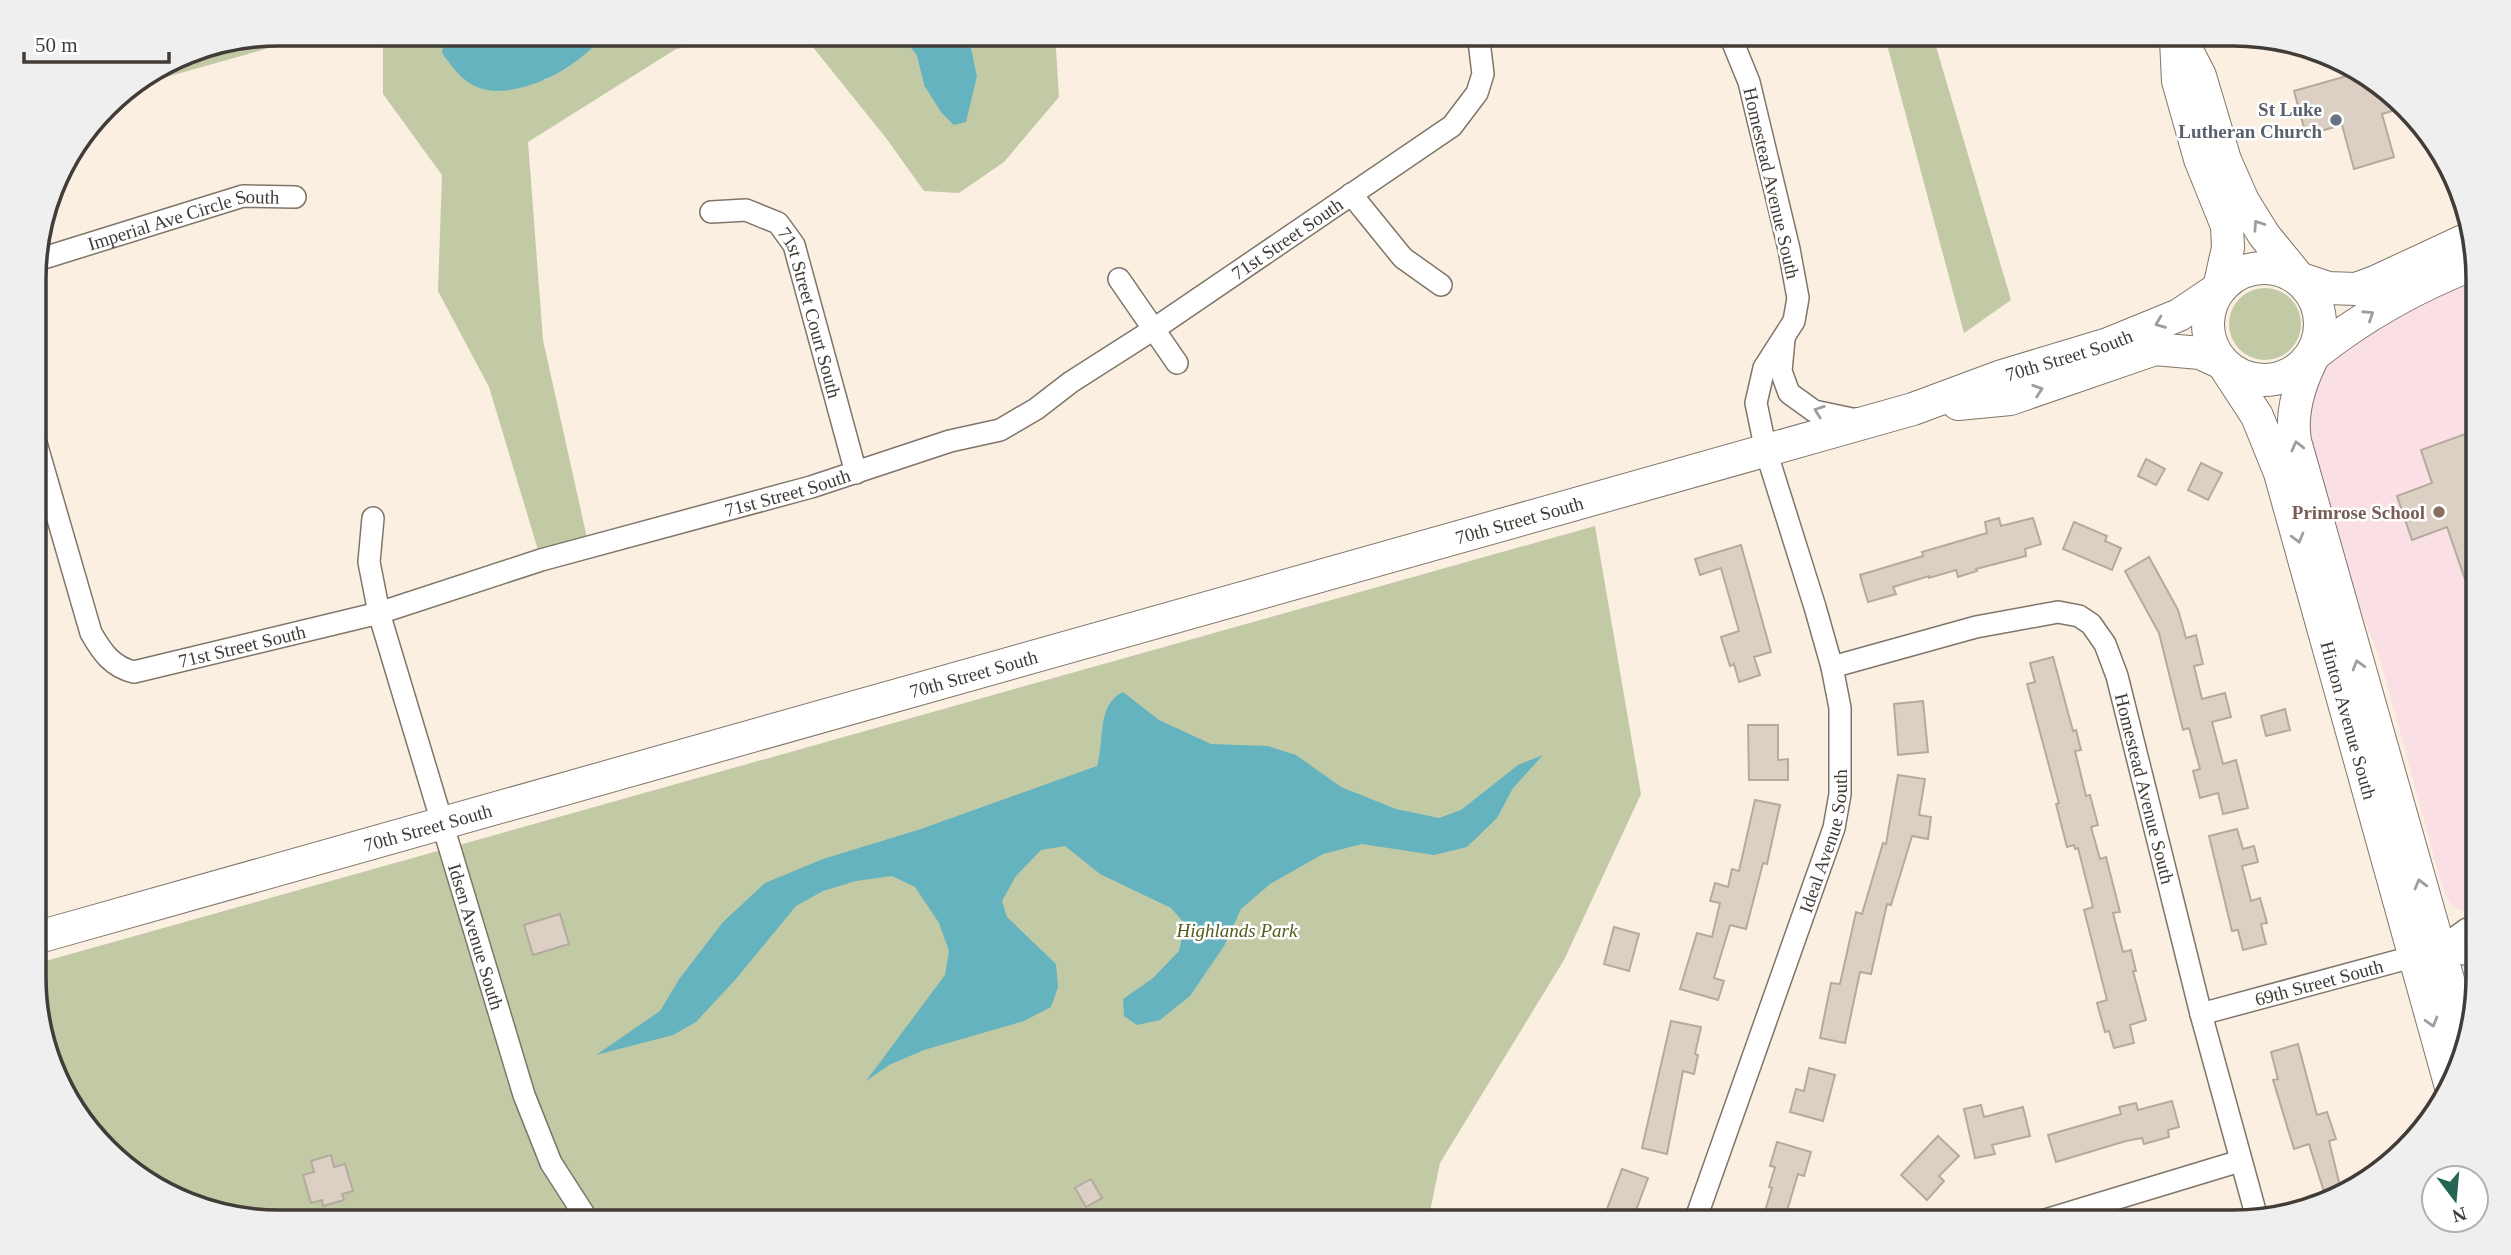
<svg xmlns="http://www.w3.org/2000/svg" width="2511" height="1255" viewBox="0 0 2511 1255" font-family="Georgia,serif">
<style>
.commercial{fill:#fae0e4}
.green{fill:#c2c9a5}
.water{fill:#64b3bf}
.building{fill:#dbd0c3;stroke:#b5aa9e;stroke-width:2}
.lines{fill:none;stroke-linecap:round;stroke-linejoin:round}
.street-casing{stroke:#7f7569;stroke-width:24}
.secondary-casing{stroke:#7f7569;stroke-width:34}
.street{stroke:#fff;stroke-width:21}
.secondary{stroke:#fff;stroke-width:32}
.oneway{stroke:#a09e9b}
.worship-dot{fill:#6b7280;stroke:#fff;stroke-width:2.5}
.education-dot{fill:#8d6e63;stroke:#fff;stroke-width:2.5}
.labels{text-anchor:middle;stroke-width:5;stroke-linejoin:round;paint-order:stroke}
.worship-label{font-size:19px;font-weight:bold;fill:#5b616d;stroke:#fff;text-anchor:end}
.street-label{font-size:19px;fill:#413c37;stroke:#fff}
.education-label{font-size:19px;font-weight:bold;fill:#785e54;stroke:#fff;text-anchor:end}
.park-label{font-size:19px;font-style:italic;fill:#545c1b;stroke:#fff}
.rim{fill:none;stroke:#413c37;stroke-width:3.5}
</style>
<rect width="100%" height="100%" fill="#fbefe2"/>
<polygon class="commercial" points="2476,272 2478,912 2468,913 2452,906 2444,893 2380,659 2322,509 2301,427 2328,357"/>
<g class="green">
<polygon points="278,33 322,33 124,89 185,52"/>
<polygon points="383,33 445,33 442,47 545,80 567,68 610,33 900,33 917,56 924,85 977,76 968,33 1055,33 1059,97 1004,162 959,193 924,191 886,138 812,46 751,36 676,49 528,142 543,340 589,547 541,560 489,387 438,291 442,175 383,94"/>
<polygon points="1884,33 1932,33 2011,300 1964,333"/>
<circle cx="2265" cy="324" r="36"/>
<polygon points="1595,526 1641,794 1564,960 1440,1163 1428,1221 278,1222 170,1197 84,1126 35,1009 35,964"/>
</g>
<g class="water">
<path d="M445 33H610C596 44 583 57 568 67 544 83 498 101 471 84 458 76 451 65 442 53Z"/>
<polygon points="900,33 968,33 977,76 966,122 954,125 941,112 924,85 917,56"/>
<path d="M1123 692 1159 720 1211 744 1268 746 1296 755 1341 787 1396 809 1439 818 1461 810 1518 765 1543 755 1513 788 1497 818 1467 847 1434 855 1362 844 1323 854 1270 884 1241 909 1224 946 1190 996 1160 1020 1137 1025 1124 1016 1123 999 1153 978 1179 951 1185 924 1171 908 1100 874 1065 846 1041 850 1016 876 1002 901 1007 917 1056 964 1058 987 1051 1007 1024 1021 924 1050 889 1065 866 1081 945 975 949 951 939 923 915 887 892 876 856 881 823 891 796 906 735 980 696 1022 673 1035 596 1055 660 1011 680 978 723 922 765 883 823 859 921 829 1097 766C1105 740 1096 705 1123 692Z"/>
</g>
<g class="building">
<polygon points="2357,73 2399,109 2382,114 2394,157 2354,169 2342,125 2306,135 2294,91"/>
<polygon points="2468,433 2476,457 2477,604 2474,605 2447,527 2412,540 2397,496 2432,483 2421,450"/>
<polygon points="2146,459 2165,469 2156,485 2138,476"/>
<polygon points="2201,463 2222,473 2208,500 2188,490"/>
<polygon points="1999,518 2001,526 2033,518 2041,544 2025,549 2026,556 1976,569 1977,571 1958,577 1956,570 1929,578 1929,576 1893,587 1896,594 1868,602 1860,575 1923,556 1922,552 1987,533 1985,522"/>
<polygon points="2074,522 2107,536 2105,541 2121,548 2112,570 2063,549"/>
<polygon points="1741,545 1771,652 1754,657 1760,675 1739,682 1734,664 1730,666 1721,637 1739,631 1721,568 1700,575 1695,559"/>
<polygon points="2149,557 2178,610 2186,638 2196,635 2203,664 2194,666 2202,699 2225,693 2231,717 2212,722 2223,764 2236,760 2248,808 2223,814 2218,793 2200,798 2193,771 2200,769 2189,728 2183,730 2159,633 2125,571"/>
<polygon points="2053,657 2073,731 2076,730 2081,750 2075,751 2086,796 2090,795 2098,825 2091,827 2100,859 2106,857 2120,912 2113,913 2123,952 2131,950 2136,971 2133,971 2146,1020 2130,1025 2134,1043 2114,1048 2109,1031 2105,1032 2097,1003 2107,1000 2084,910 2093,907 2078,848 2075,849 2074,845 2067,847 2056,804 2059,803 2027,684 2035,682 2030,663"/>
<polygon points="1923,701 1928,752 1898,755 1894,704"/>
<polygon points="2285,709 2290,730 2266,736 2261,716"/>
<polygon points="1748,725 1778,725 1778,760 1788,759 1788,780 1749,780"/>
<polygon points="1898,775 1925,779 1919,815 1931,817 1928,839 1912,836 1891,905 1887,904 1871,974 1860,972 1845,1043 1820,1038 1831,983 1840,984 1856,912 1862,914 1883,843 1886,844"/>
<polygon points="1755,800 1780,805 1767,864 1763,863 1746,929 1730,925 1714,978 1724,981 1718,1000 1680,989 1697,933 1712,937 1720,903 1710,901 1715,883 1728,887 1732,869 1739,871"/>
<polygon points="2237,829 2243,849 2254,846 2258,862 2242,866 2251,901 2260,898 2267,923 2261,924 2266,944 2243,950 2238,930 2232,931 2209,836"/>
<polygon points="560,914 569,944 533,955 524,925"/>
<polygon points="1614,927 1639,934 1629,971 1604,964"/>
<polygon points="1671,1021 1701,1027 1695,1054 1698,1055 1694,1074 1683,1071 1667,1154 1642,1148"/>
<polygon points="2298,1044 2317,1115 2327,1112 2336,1139 2329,1141 2341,1190 2325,1195 2309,1144 2294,1149 2273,1080 2278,1079 2271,1052"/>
<polygon points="1809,1068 1835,1075 1823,1121 1790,1112 1796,1089 1804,1091"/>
<polygon points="2172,1101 2179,1127 2168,1130 2169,1137 2144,1144 2142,1138 2126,1141 2056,1162 2048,1135 2121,1114 2119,1107 2136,1103 2138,1110"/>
<polygon points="1981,1105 1984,1117 2023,1107 2030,1136 1992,1145 1995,1154 1975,1158 1964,1109"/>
<polygon points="1938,1136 1959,1156 1939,1176 1944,1181 1927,1200 1901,1175"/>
<polygon points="1777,1142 1811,1152 1804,1176 1798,1174 1784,1221 1762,1221 1772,1188 1769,1187 1775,1167 1770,1166"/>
<polygon points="331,1155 334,1167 345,1164 353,1191 342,1194 344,1200 323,1206 322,1200 311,1203 303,1175 314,1172 311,1161"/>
<polygon points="1622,1169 1648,1178 1632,1221 1606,1212"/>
<polygon points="1091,1179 1102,1198 1086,1207 1075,1188"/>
</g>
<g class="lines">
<g class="street-casing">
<g id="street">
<polyline points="1351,194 1403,258 1441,285"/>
<path id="s1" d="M711 212 746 210 778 223 794 245 856 473"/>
<path id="s2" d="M34 261 243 196 295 197"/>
<polyline points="1119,279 1177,363"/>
<polyline points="1784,339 1781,371 1789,393 1814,411 1852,419 1859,419"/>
<path id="s3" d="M34 436 91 633C102 652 112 667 134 672L379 613 541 560 811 487 950 441 1000 430 1036 409 1071 382 1154 329 1452 126 1477 93 1483 74 1478 33"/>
<path id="s4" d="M373 518 369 562 379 613 524 1095 551 1163 589 1222"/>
<path id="s5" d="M1832 667 1976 627 2058 612 2079 616 2091 624 2105 644 2117 676 2201 1014 2257 1218"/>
<polyline points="2438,950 2478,956"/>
<path id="s6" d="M2201 1014 2438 950 2467 929 2478 925"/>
<path id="s7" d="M1695 1221 1834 828 1840 794V708L1832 667 1815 607 1766 451 1756 403 1764 368 1794 321 1798 298 1789 249 1749 82 1729 33"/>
<polyline points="2042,1221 2240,1161"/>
</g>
</g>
<g class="secondary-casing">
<g id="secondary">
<polyline points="2178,33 2200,76 2225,160 2243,201 2264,235 2299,278"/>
<polyline points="2176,40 2178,81 2200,159 2227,226 2228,248 2219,288"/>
<circle cx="2264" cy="324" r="56"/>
<polyline points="2301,279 2328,288 2356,289 2375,282 2472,237"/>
<path d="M2314 355C2300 382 2290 411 2295 441L2464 1036"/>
<path d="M2314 355C2364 315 2416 286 2476 263"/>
<path id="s8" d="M2223 364 2257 416 2280 473 2451 1087"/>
<polyline points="1958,404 2010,399 2155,349 2200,353 2222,363"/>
<path id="s9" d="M35 938 1913 409 2002 376 2108 344 2179 315 2219 288"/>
</g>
</g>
<use href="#street" class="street"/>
<use href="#secondary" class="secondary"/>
</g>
<defs><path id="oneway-chevron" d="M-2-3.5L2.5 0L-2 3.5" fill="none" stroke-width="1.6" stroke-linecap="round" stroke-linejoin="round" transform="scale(1.75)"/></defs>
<g class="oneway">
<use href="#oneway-chevron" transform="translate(2258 225) rotate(-124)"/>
<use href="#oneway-chevron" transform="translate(2369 315) rotate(-33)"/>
<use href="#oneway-chevron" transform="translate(2160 323) rotate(158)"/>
<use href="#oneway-chevron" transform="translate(2038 390) rotate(-19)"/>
<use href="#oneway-chevron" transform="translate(1819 411) rotate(-160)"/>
<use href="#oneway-chevron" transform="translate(2297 446) rotate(-104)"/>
<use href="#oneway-chevron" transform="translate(2298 538) rotate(75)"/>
<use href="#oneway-chevron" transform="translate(2358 665) rotate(-106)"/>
<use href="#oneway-chevron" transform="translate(2420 884) rotate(-105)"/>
<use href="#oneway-chevron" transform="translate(2432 1022) rotate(74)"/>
</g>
<circle class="worship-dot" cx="2336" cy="120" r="7"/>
<circle class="education-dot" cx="2439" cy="512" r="7"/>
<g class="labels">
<g class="worship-label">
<text x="2322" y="116">St Luke<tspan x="2322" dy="22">Lutheran Church</tspan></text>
</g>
<g class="street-label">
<text transform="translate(1772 183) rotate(77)" y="7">Homestead Avenue South</text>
<text dy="7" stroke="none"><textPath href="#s2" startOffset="156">Imperial Ave Circle South</textPath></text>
<text dy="7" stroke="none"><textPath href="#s3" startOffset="1510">71st Street South</textPath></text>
<text dy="7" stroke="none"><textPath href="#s1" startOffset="166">71st Street Court South</textPath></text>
<text dy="7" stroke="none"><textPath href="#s9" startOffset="2116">70th Street South</textPath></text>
<text dy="7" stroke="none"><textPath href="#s3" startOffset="943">71st Street South</textPath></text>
<text dy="7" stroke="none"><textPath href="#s9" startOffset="1542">70th Street South</textPath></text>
<text dy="7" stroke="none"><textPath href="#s3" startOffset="376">71st Street South</textPath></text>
<text dy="7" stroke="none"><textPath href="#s9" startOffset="975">70th Street South</textPath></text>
<text dy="7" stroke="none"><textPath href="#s8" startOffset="380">Hinton Avenue South</textPath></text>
<text dy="7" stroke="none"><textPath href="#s5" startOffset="443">Homestead Avenue South</textPath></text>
<text dy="7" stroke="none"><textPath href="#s9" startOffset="408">70th Street South</textPath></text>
<text dy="7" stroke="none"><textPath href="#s7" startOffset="402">Ideal Avenue South</textPath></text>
<text dy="7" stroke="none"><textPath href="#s4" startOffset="434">Idsen Avenue South</textPath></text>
<text dy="7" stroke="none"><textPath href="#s6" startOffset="122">69th Street South</textPath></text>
</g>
<g class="education-label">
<text x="2425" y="519">Primrose School</text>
</g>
<g class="park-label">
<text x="1237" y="937">Highlands Park</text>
</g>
</g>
<path d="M0 0H2511V1255H0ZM279 46H2233A233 233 0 0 1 2466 279V977A233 233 0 0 1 2233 1210H279A233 233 0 0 1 46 977V279A233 233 0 0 1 279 46Z" fill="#f0efef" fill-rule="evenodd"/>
<path class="rim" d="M279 46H2233A233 233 0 0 1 2466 279V977A233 233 0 0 1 2233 1210H279A233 233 0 0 1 46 977V279A233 233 0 0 1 279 46Z"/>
<g transform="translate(2455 1199) rotate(164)"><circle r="33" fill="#ffffff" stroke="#b3b1af" stroke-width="2"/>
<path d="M0-5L12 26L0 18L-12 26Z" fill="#256553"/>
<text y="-10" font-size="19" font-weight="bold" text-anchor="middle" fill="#413c37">N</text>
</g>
<path d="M24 52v10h145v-10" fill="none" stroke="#413c37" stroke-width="3.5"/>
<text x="35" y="52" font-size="21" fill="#413c37" stroke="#ffffff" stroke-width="5" paint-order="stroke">50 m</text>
</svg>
